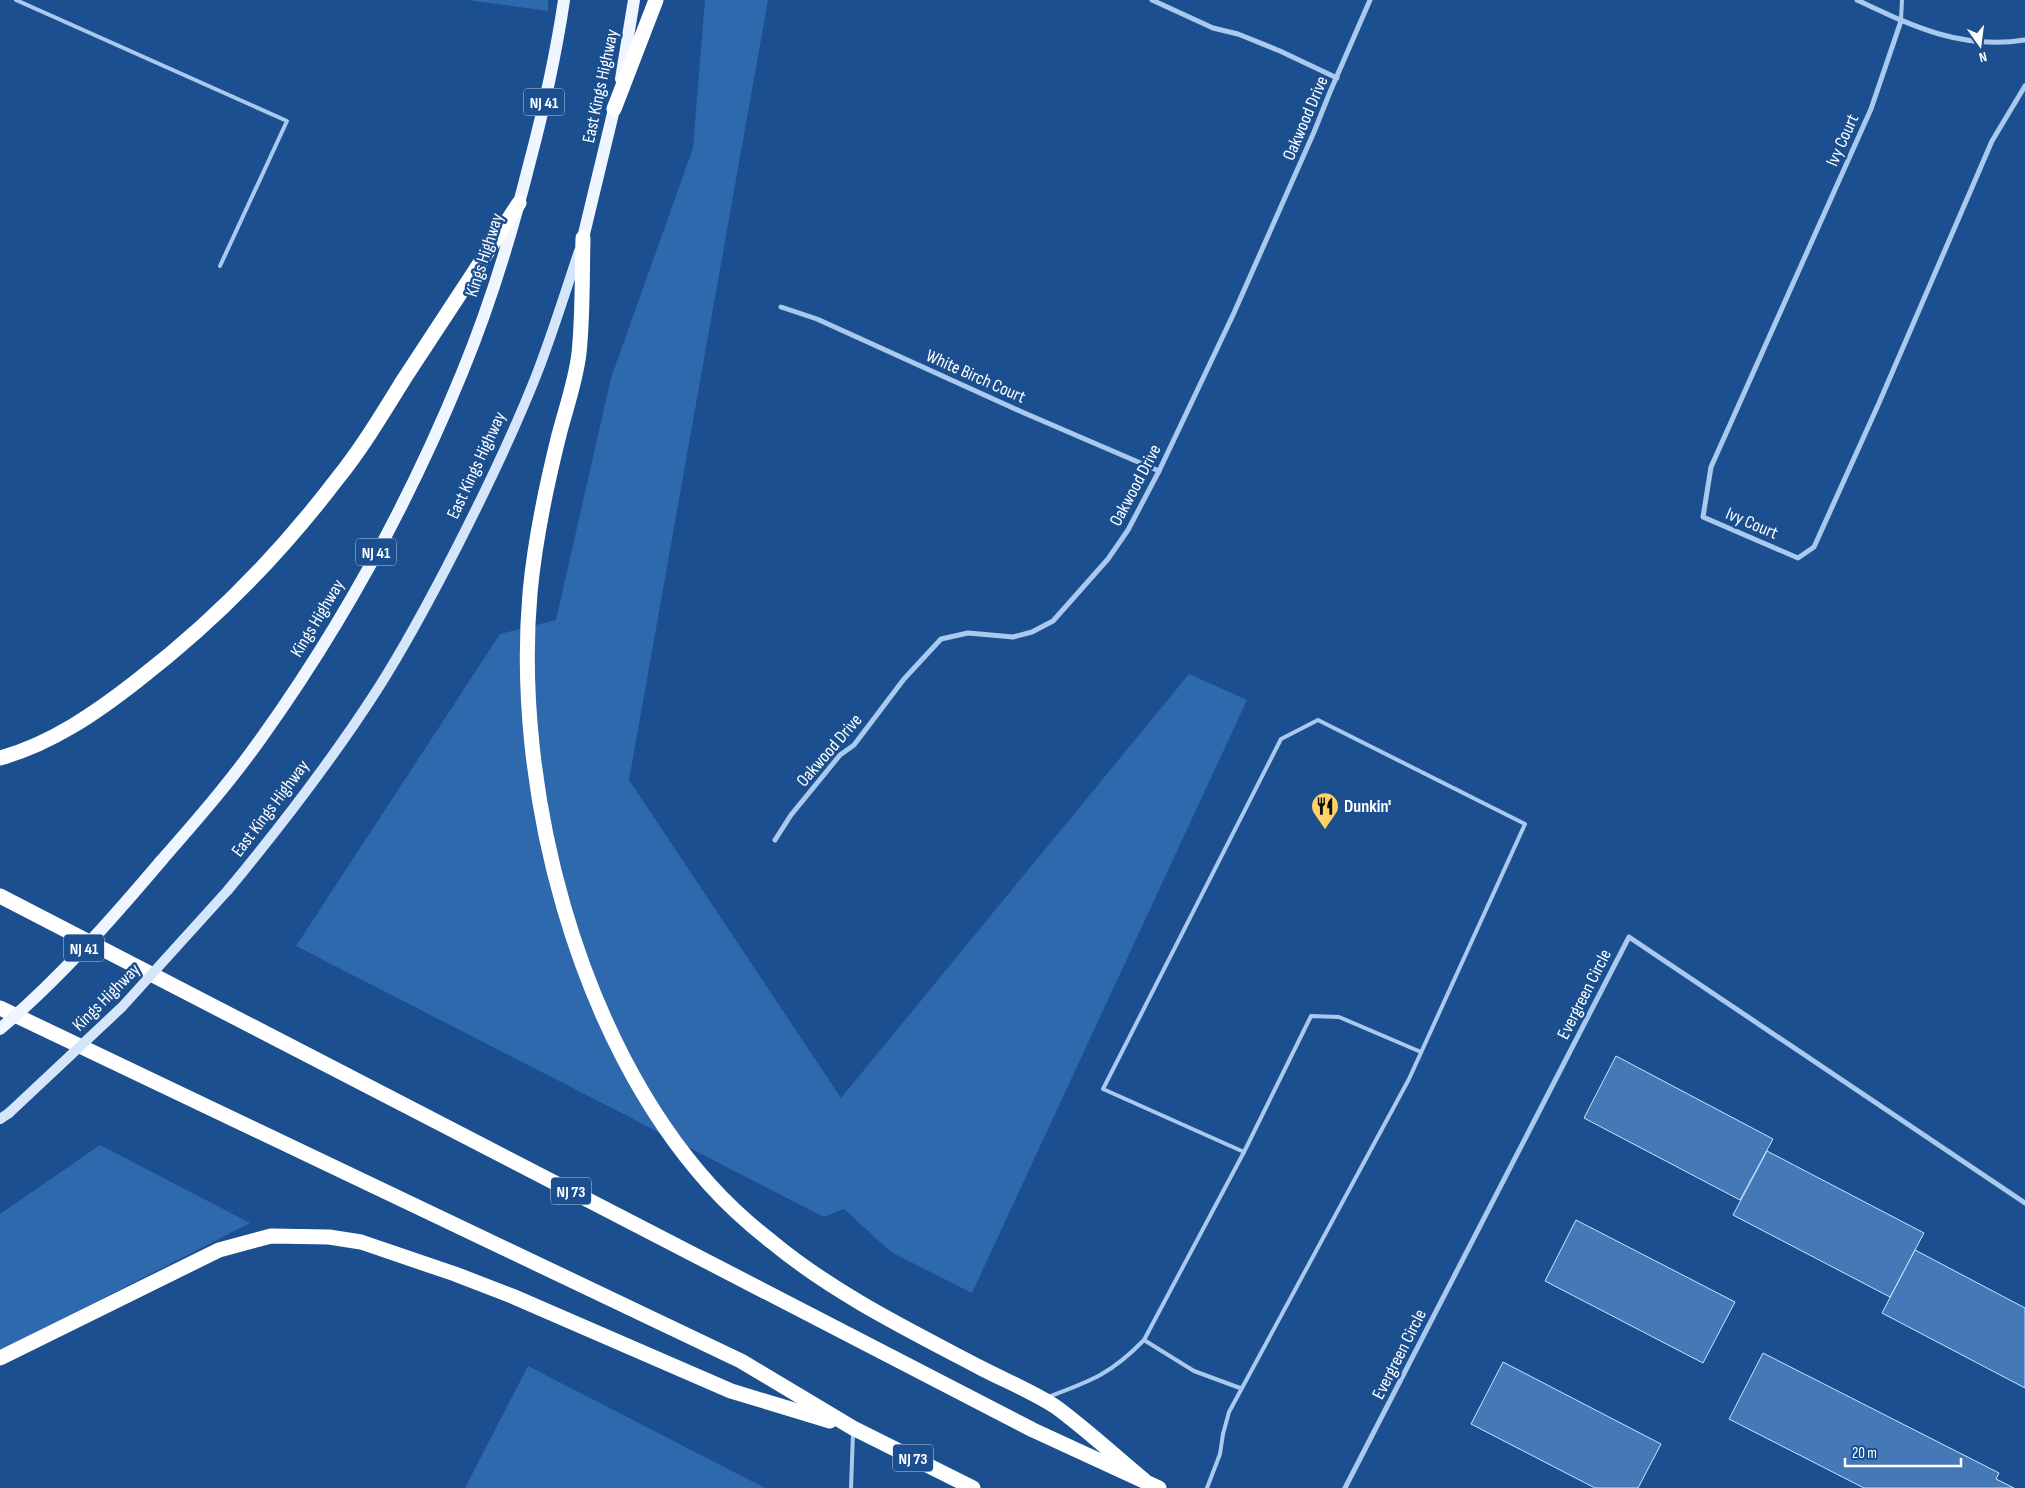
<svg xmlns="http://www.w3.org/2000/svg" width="2025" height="1488" viewBox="0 0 2025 1488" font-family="'Sofia Sans Condensed',sans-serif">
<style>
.green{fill:#2e69ad}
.building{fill:#4478b7;stroke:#cfe3fa}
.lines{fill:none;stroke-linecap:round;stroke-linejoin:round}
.lane{stroke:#a9c9ee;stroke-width:4}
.street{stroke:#a9c9ee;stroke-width:5}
.secondary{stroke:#d6e6fa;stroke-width:10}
.primary{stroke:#f0f6ff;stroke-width:12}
.highway{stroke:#fff;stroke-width:15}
.secondary-bridge{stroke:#d6e6fa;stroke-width:10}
.primary-bridge{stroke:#f0f6ff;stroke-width:12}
.labels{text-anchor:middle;stroke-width:5;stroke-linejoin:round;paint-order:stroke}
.shield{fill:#1b4f8f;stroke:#bbcadd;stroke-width:1}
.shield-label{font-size:16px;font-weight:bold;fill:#fff}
.street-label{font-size:18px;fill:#fff;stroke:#1b4f8f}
.poi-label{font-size:18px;font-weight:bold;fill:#fff;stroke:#1b4f8f;text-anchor:start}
</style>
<rect width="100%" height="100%" fill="#1b4f8f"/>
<g class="green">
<polygon points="467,0 548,0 548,11"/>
<polygon points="705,0 768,0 629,780 841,1098 1189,674 1247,700 972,1293 891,1252 844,1209 824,1217 296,946 500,634 556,620 611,378 693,148"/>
<polygon points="100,1145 250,1223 0,1351 0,1214"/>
<polygon points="528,1366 765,1488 465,1488"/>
</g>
<g class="building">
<polygon points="1616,1056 1773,1139 1740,1200 1584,1118"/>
<polygon points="1767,1151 1924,1233 1890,1297 1733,1215"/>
<polygon points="1576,1220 1735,1302 1703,1363 1545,1281"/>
<polygon points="1915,1250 2025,1308 2025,1388 1882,1313"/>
<polygon points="1763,1353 1999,1473 1996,1479 2014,1488 1864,1488 1729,1419"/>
<polygon points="1503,1362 1661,1444 1638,1488 1595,1488 1471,1424"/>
</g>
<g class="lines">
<g class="lane">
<polyline points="16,0 287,121 220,266"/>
<polyline points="1901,20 1902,0"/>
<polyline points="1244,1152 1311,1016 1339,1017 1421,1052"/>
<polyline points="1144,1340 1194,1371 1240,1388"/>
<path d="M1048 1397C1091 1381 1111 1374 1144 1340L1244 1152 1103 1089 1281 739 1318 720 1525 824 1409 1079 1229 1412 1223 1434 1220 1454 1207 1488"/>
<polyline points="851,1488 853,1433"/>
</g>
<g class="street">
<polyline points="1152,0 1213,28 1238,34 1280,51 1337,78"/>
<path d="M1857 0C1912 26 1961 50 2025 40"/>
<polyline points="1901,21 1871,109 1711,467 1703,517 1798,558 1814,547 1879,403 1992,141 2025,86"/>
<polyline points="781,307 817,319 1022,412 1159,471"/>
<polyline points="775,840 791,815 840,755 854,745 904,679 941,639 968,633 1013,637 1032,632 1053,621 1108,559 1128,530 1159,471 1233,315 1314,132 1330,92 1370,0"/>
<polyline points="1345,1488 1629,937 2025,1203"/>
</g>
<g class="secondary">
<path d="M228 890C281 826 332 760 377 690 407 643 433 594 458 545 486 490 513 434 536 376 552 335 565 293 579 251"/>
<polyline points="0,1119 9,1113"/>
</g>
<g class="primary">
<polyline points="621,79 634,0"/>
<polyline points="583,238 616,101"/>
<path d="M161 861C196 821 231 781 262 737 342 625 410 500 462 373 490 305 512 233 530 161 544 108 556 54 564 0"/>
</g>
<g class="highway">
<polyline points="614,109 656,0"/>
<path d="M583 238C582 276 583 315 579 353 576 380 566 408 559 435 546 487 535 539 530 593 513 788 577 1038 710 1185 729 1206 750 1225 772 1242 835 1294 909 1330 981 1368 1006 1381 1033 1392 1056 1407 1086 1429 1115 1456 1144 1480"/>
<path d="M0 758C51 744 96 713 138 680 212 623 280 554 337 479 362 448 383 413 404 379 443 320 481 262 519 203"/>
<polyline points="0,896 1033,1430 1159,1488"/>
<polyline points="0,1008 741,1361 853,1428 973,1488"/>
<polyline points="0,1358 219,1250 271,1236 329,1237 361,1242 455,1274 512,1296 731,1391 830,1421"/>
</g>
<polyline class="secondary-bridge" points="9,1113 122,1007 228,890"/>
<path class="primary-bridge" d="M0 1029C59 979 111 920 161 861"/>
</g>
<defs>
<g id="restaurant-pin" transform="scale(1.4375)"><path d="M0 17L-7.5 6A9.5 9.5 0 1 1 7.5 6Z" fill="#ffd166" stroke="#1b4f8f"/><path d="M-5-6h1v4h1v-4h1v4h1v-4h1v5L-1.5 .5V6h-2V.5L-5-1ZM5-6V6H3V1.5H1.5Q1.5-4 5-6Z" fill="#111"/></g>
</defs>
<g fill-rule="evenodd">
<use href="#restaurant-pin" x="1325" y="806"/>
</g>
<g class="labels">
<g class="shield">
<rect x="524" y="88.5" width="40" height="27" rx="4"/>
<rect x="356" y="538.5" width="40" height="27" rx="4"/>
<rect x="64" y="934.5" width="40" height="27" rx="4"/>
<rect x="551" y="1177.5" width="40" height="27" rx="4"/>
<rect x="893" y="1444.5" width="40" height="27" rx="4"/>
</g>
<g class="shield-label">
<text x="544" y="108">NJ 41</text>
<text x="376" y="558">NJ 41</text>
<text x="84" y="954">NJ 41</text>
<text x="571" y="1197">NJ 73</text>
<text x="913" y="1464">NJ 73</text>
</g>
<g class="street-label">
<text transform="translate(600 86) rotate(-78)" y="6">East Kings Highway</text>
<text transform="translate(1305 118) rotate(-67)" y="6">Oakwood Drive</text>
<text transform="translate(1842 140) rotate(-66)" y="6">Ivy Court</text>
<text transform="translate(484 255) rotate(-72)" y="6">Kings Highway</text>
<text transform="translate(976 376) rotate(24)" y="6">White Birch Court</text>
<text transform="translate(476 465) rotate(-65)" y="6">East Kings Highway</text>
<text transform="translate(1135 485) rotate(-62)" y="6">Oakwood Drive</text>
<text transform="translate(1752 523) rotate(23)" y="6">Ivy Court</text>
<text transform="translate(317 618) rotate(-59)" y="6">Kings Highway</text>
<text transform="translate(829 750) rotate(-49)" y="6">Oakwood Drive</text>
<text transform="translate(270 808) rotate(-53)" y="6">East Kings Highway</text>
<text transform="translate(1584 994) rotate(-63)" y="6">Evergreen Circle</text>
<text transform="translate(106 997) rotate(-45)" y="6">Kings Highway</text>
<text transform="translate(1399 1354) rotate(-63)" y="6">Evergreen Circle</text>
</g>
<g class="poi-label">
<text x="1344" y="812">Dunkin'</text>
</g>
</g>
<g transform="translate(1980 45) rotate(166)" stroke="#1b4f8f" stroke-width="4" paint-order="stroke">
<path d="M0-4L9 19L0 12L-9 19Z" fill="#ffffff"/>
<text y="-8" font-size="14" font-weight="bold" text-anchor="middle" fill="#ffffff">N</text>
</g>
<path d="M1845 1458v8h116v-8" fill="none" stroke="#ffffff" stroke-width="2.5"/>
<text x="1852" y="1458" font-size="15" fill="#ffffff" stroke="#1b4f8f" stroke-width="4" paint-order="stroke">20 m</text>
</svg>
